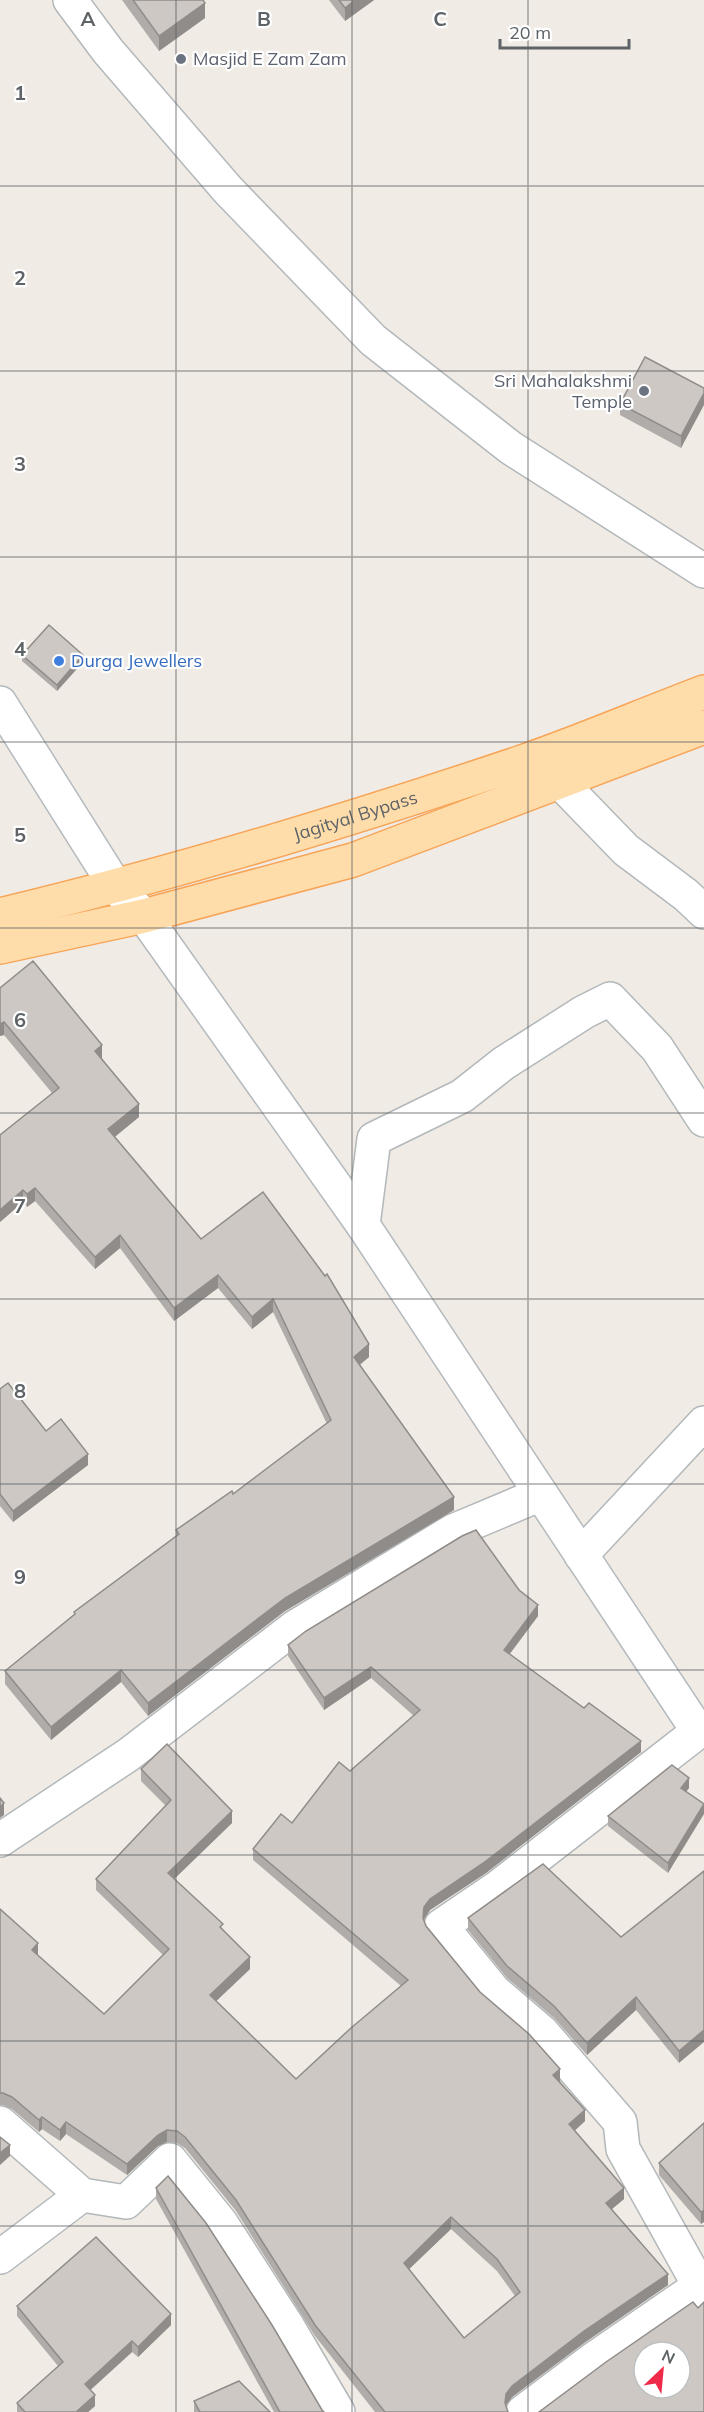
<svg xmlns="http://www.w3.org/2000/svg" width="704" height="2412" viewBox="0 0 704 2412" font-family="Mulish,sans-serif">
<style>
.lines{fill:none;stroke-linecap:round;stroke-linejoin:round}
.street-casing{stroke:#b3b8ba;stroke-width:36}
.secondary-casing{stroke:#b4babd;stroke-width:36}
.primary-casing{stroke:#f7a457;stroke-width:36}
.street{stroke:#fff;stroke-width:33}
.secondary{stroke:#fff;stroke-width:33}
.primary{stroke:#ffddab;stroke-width:33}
.wall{fill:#b0aca9;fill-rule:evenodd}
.shaded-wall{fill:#908c89}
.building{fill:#cdc8c4;stroke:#908c89;stroke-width:1.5;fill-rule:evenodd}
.grid{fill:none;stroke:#5d6366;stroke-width:1.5;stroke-opacity:0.55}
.worship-dot{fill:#6b7280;stroke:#fff;stroke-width:2}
.shop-dot{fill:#3f7fe0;stroke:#fff;stroke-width:2}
.labels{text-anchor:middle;stroke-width:4.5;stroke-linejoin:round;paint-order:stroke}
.worship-label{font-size:18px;fill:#5b616d;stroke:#fff;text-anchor:start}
.shop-label{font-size:18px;fill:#366cbe;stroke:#fff;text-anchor:start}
.street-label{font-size:18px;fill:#5d6366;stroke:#fff}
.grid-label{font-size:20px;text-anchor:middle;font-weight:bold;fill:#5d6366;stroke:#fff;stroke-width:4.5;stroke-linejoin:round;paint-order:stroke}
</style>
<rect width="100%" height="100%" fill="#f0ebe5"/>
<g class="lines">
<g class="street-casing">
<g id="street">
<polyline points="70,0 108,51 228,190 373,340 511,448 704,571"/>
<polyline points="560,782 626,850 686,895 704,912"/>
<polyline points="363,1225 374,1139 462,1096 504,1063 584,1012 610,999 657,1048 704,1120"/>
<polyline points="581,1555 704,1423"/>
<polyline points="0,1840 128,1755 295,1627 453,1531 541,1494"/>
<polyline points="0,2123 82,2195 0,2257"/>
<polyline points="82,2195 126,2202 170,2160 221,2223 288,2327 338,2412"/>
<polyline points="699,2285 623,2149 620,2122 542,2032 494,1991 441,1926 497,1888 704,1727"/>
<polyline points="523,2412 595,2358 704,2283"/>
</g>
</g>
<g class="secondary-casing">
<polyline id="secondary" points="0,703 116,887 144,916 363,1225 694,1725 704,1727"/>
</g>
<g class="primary-casing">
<g id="primary">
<path id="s1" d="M0 915C176 873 350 820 522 762 583 741 643 715 704 692"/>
<polyline points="0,947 144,916 353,860 704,727"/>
</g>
</g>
<use href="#street" class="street"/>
<use href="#secondary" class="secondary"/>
<use href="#primary" class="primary"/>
</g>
<g class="wall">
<polygon points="122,0 203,0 205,18 159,51"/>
<polygon points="329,0 374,0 345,21"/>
<polygon points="704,388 681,448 620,415 620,404"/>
<polygon points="22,655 83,662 57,691 22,661"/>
<polygon points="0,988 102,1058 139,1117 115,1137 201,1239 369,1357 360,1365 454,1510 285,1611 148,1716 121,1682 51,1740 5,1684 5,1671 74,1615 74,1612 176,1536 176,1530 233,1494 327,1424 273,1312 252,1329 218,1288 174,1321 120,1248 95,1269 35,1201 27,1207 23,1202 0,1222 52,1093 4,1035 0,1036"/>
<polygon points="0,1389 46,1431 88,1465 13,1522 0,1506"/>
<path d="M538 1616 510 1654 641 1752 486 1873 430 1910 424 1920 426 1926 480 1992 560 2081 585 2121 574 2131 624 2199 612 2209 668 2285 584 2343 512 2397 506 2405 508 2412H375L315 2336 236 2211 185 2148 177 2143 167 2142 158 2146 127 2175 66 2134 60 2141 42 2129 39 2132 12 2109 3 2105H0V1909L38 1955 104 2014 163 1955 96 1890V1879L166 1806 141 1781V1769L232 1823 174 1879 223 1929 250 1969 216 2001 296 2079 401 1986 253 1860V1849L292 1823 350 1771 414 1716 371 1678 324 1710 288 1656V1645ZM451 2229 497 2271 515 2296 464 2338 409 2269Z"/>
<polygon points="689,1788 686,1792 668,1873 608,1826 608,1816"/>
<polygon points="704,1871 679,2063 636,2010 587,2055 554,2018 507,1978 468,1930 468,1918 621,1937"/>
<polygon points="704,2123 701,2224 659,2175 659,2163"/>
<polygon points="156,2188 322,2410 324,2412 274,2412 156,2199"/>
<polygon points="17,2306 171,2325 138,2357 132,2352 90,2390 95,2406 88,2412 17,2412 17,2403 58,2366 17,2316"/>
<polygon points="194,2401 270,2412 194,2412"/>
</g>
<g class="shaded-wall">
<polygon points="355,0 374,0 345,21 345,8"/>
<polygon points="205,3 205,18 159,51 159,36"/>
<polygon points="704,393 704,405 681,448 681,436"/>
<polygon points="83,655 83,662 57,691 57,685"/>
<polygon points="4,1022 4,1035 0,1036 0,1024"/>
<polygon points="102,1045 102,1058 95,1063 95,1051"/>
<polygon points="139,1104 139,1117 108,1142 108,1129"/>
<polygon points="35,1188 35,1201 27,1207 27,1194"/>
<polygon points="23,1190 23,1202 0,1222 0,1210"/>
<polygon points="120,1235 120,1248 95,1269 95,1257"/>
<polygon points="218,1275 218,1288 174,1321 174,1308"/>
<polygon points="273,1299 273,1312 252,1329 252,1317"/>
<polygon points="369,1344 369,1357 354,1369 354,1357"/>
<polygon points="88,1454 88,1465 13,1522 13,1511"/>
<polygon points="454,1497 454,1510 285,1611 148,1716 148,1703 285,1598"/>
<polygon points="538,1605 538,1616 504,1661 504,1650"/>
<polygon points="371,1667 371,1678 324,1710 324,1698"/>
<polygon points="121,1670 121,1682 51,1740 51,1727"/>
<polygon points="641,1741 641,1752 486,1873 430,1910 424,1919 423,1929 424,1907 430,1899"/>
<polygon points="689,1778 689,1788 681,1798 681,1788"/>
<polygon points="4,1803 4,1815 0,1818 0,1807"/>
<polygon points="704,1804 704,1814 668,1873 668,1863"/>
<polygon points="232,1811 232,1823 168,1885 168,1873"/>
<polygon points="38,1943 38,1955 32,1962 32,1950"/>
<polygon points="250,1957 250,1969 210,2007 210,1995"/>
<polygon points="636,1997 636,2010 587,2055 587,2043"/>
<polygon points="704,2030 704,2042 679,2063 679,2051"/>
<polygon points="560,2069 560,2081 553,2087 553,2075"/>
<polygon points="585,2110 585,2121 569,2136 569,2124"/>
<polygon points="42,2117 42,2129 39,2132 39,2120"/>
<polygon points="66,2122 66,2134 60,2141 60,2130"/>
<polygon points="167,2130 167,2142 158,2146 127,2175 127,2164 158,2135"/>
<polygon points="10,2145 10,2156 0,2165 0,2153"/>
<polygon points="624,2188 624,2199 606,2214 606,2203"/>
<polygon points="704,2210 704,2222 701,2224 701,2212"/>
<polygon points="451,2217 451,2229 404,2274 404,2263"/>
<polygon points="668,2274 668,2285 584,2343 512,2397 506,2405 505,2403 506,2394 512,2386 584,2331"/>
<polygon points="171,2314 171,2325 138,2357 138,2347"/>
<polygon points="132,2341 132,2352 85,2395 85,2384"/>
<polygon points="95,2395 95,2406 88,2412 76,2412"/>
</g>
<g class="building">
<polygon points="133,0 203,0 205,3 159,36"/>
<polygon points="339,0 355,0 345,8"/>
<polygon points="645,357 704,388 704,393 681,436 620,404"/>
<polygon points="49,625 83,655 57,685 22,655"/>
<polygon points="33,961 102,1045 95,1051 139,1104 108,1129 201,1239 263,1192 325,1276 327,1274 369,1344 354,1357 454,1497 285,1598 148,1703 121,1670 51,1727 5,1671 75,1614 74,1612 179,1534 176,1530 232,1491 233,1494 331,1420 273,1299 252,1317 218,1275 174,1308 120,1235 95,1257 35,1188 27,1194 23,1190 0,1210 0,1135 59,1088 4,1022 0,1024 0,988"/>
<polygon points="8,1383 46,1431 61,1419 88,1454 13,1511 0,1494 0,1389"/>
<path d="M476 1530 519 1590 538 1605 504 1650 584 1708 589 1703 641 1741 486 1861 430 1899 424 1907 423 1918 426 1926 480 1992 529 2034 560 2069 553 2075 585 2110 569 2124 624 2188 606 2203 668 2274 584 2331 512 2386 506 2394 505 2403 508 2412H385L315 2325 236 2200 185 2137 177 2131 167 2130 158 2135 127 2164 66 2122 60 2130 42 2117 39 2120 12 2097 3 2093H0V1909L38 1943 32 1950 104 2014 169 1949 96 1879 171 1800 141 1769 167 1744 232 1811 168 1873 223 1924 220 1927 250 1957 210 1995 296 2079 351 2028 408 1980 253 1849 281 1814 292 1823 339 1762 350 1771 420 1710 371 1667 324 1698 288 1645 306 1631 462 1536ZM451 2217 497 2259 520 2292 464 2338 404 2263Z"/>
<polygon points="672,1765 689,1778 681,1788 704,1804 668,1863 608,1816"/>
<polygon points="0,1798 4,1803 0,1807"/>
<polygon points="543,1864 621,1937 704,1871 704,2030 679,2051 636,1997 587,2043 554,2006 507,1966 468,1918"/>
<polygon points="704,2123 704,2210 701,2212 659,2163"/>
<polygon points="0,2137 10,2145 0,2153"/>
<polygon points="168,2176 206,2223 272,2325 322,2410 324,2412 280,2412 156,2188"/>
<polygon points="96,2237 171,2314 138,2347 132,2341 85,2384 95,2395 76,2412 25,2412 17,2403 63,2362 17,2306"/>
<path d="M693 2302 698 2308 704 2302V2412H539L606 2362ZM644 2352H680V2388H644Z"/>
<polygon points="239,2381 270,2412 200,2412 194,2401"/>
</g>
<path class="grid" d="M176 0V2412M352 0V2412M528 0V2412M0 186H704M0 371H704M0 557H704M0 742H704M0 928H704M0 1113H704M0 1299H704M0 1484H704M0 1670H704M0 1855H704M0 2041H704M0 2226H704"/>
<g class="worship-dot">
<circle cx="181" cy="59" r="6"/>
<circle cx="644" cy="391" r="6"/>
</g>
<circle class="shop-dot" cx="59" cy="661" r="6"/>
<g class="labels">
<g class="worship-label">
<text x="193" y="65">Masjid E Zam Zam</text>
<text x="632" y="387" text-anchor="end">Sri Mahalakshmi<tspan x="632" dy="21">Temple</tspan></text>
</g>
<g class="shop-label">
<text x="71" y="667">Durga Jewellers</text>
</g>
<g class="street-label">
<text dy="6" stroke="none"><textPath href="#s1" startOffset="369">Jagityal Bypass</textPath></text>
</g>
</g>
<g class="grid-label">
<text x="88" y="26">A</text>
<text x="264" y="26">B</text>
<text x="440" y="26">C</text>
<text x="20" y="100">1</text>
<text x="20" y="285">2</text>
<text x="20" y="471">3</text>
<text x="20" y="656">4</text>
<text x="20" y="842">5</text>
<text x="20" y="1027">6</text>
<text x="20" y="1213">7</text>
<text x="20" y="1398">8</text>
<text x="20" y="1584">9</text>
</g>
<g transform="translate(662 2370) rotate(26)"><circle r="28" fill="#ffffff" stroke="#bec1c2" stroke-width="1.5"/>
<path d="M0-4.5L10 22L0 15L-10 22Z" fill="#f02b4a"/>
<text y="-9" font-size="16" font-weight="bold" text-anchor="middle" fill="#5d6366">N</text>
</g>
<path d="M500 39v9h129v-9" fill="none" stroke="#5d6366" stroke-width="3"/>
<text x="509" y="39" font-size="18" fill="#5d6366" stroke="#ffffff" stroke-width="4.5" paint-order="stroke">20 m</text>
</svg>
